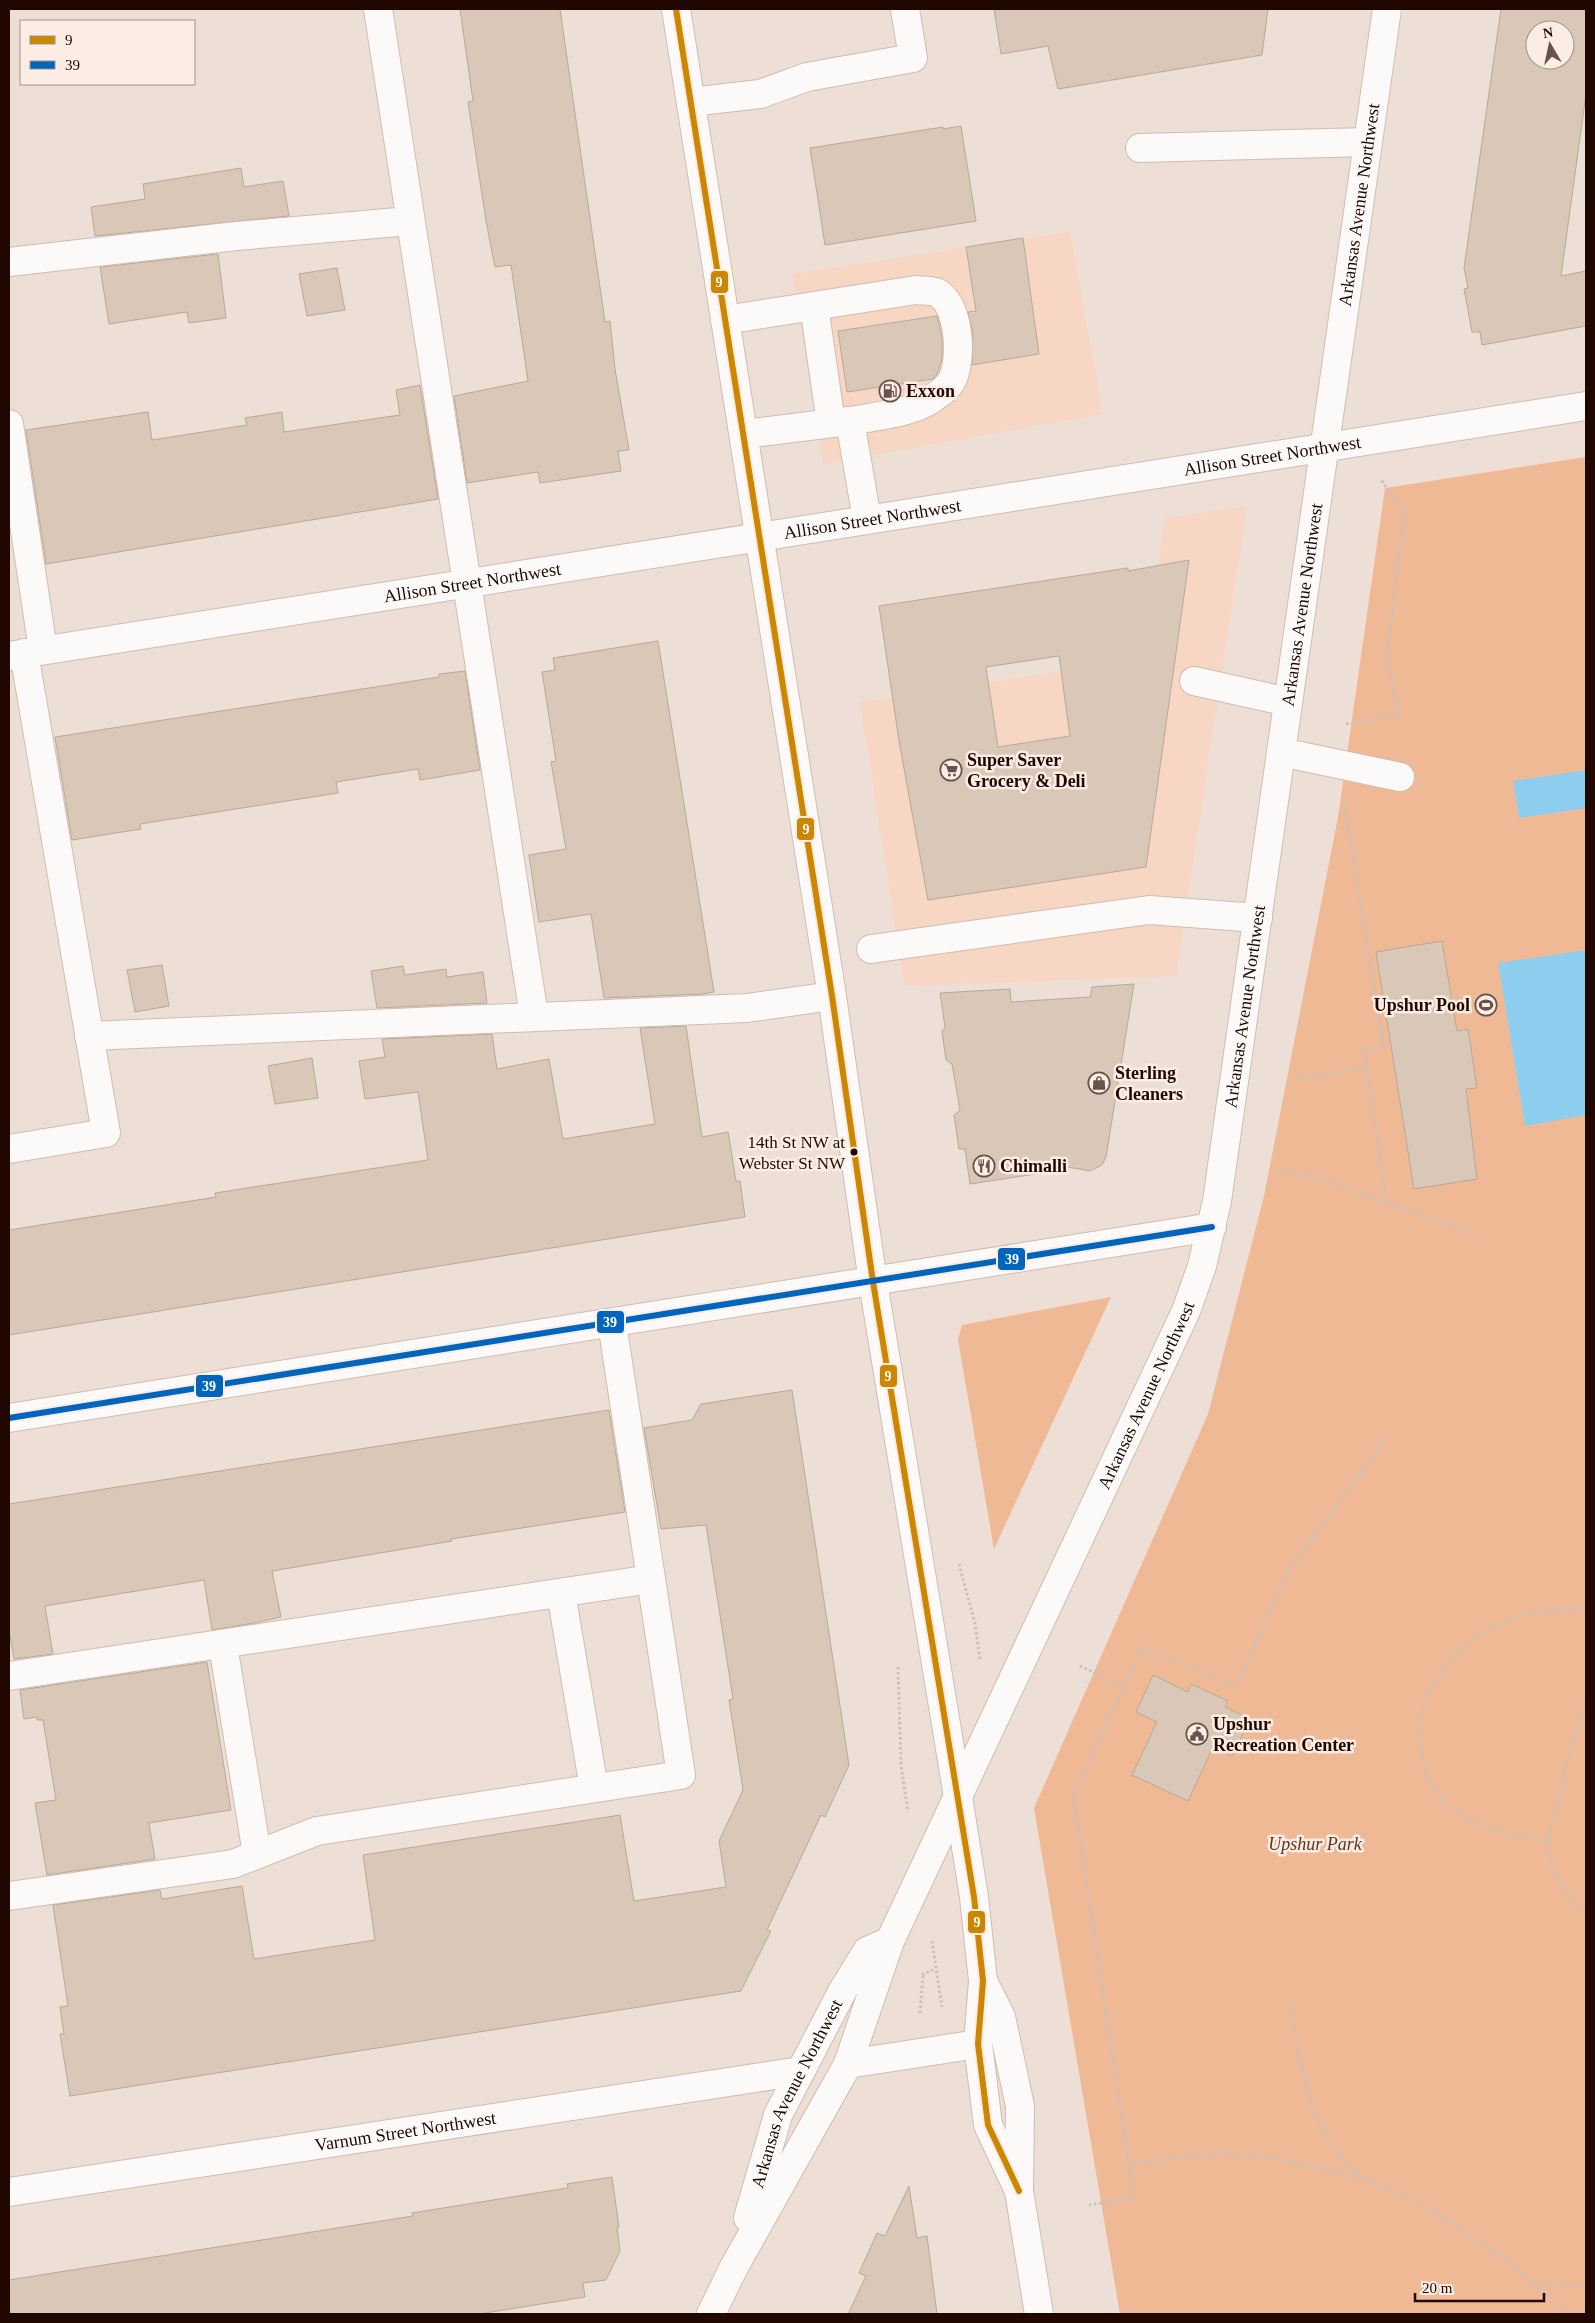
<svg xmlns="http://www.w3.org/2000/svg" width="1595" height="2323" viewBox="0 0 1595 2323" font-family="Georgia,serif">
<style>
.built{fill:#f7d7c3}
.green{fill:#f0b995}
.water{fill:#8dceef}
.building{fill:#d9c8b8;stroke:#b8a898;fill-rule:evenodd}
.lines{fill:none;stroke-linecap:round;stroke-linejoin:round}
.minor-casing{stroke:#d0bcb0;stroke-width:30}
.major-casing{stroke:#d0bcb0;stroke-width:30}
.path{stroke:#c8c2be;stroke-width:3;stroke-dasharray:2.5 2.5;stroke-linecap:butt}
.minor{stroke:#fcfaf9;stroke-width:28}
.major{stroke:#fcfaf9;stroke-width:28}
.bus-1-casing{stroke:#fbece4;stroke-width:10}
.bus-2-casing{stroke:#fbece4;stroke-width:10}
.bus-1{stroke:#cc8600;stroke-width:6}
.bus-2{stroke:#0065bd;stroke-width:6}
.bus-dot{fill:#200800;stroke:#fbece4;stroke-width:2}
.labels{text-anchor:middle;stroke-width:5;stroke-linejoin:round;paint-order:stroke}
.bus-label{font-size:17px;fill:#200800;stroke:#fbece4;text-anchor:end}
.street-label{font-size:18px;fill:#200800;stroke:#fbece4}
.poi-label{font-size:18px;font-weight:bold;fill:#200800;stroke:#fbece4;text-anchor:start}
.park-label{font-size:18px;font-style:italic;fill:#5e361a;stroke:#fbece4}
.line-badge{stroke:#fbece4;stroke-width:2}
.badge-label{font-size:14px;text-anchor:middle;font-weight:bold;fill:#fff}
</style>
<rect width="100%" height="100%" fill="#eedfd6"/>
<g class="built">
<polygon points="1070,232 1103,414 823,464 792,274"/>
<polygon points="1247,506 1176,976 904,986 860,702 1142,659 1165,518"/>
</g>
<g class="green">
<polygon points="1586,457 1586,2314 1120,2314 1034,1808 1208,1414 1264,1196 1338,817 1385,488"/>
<polygon points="1111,1297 994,1549 958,1340 962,1325"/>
</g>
<g class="water">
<polygon points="1586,770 1586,808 1519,818 1513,781"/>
<polygon points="1586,950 1586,1115 1525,1126 1498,963"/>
</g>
<g class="building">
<polygon points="460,9 560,9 605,322 610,321 615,369 629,450 618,451 621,471 540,483 538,472 467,483 454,396 528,381 511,265 495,267 486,221 468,102 473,101"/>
<polygon points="994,9 1268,9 1262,55 1058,89 1048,46 1001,54"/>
<path d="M1501 9H1586V94L1561 276 1586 271V326L1482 345 1480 332H1472L1464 289 1468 288 1464 268ZM1535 30H1565V60H1535Z"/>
<polygon points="961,126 976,221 825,245 810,148 943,127 943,129"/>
<polygon points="241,168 244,187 283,181 289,216 95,236 91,207 145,199 143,184"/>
<polygon points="1023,238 1039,354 972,365 973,334 968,312 976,311 966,247"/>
<polygon points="218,254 226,318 189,323 187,312 109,324 100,267"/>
<polygon points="337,268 345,310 307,316 299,274"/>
<polygon points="937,316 942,337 942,359 937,374 933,379 847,392 838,331"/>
<polygon points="420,385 438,499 46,564 26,430 148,412 152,440 247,425 245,418 282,412 284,432 400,415 396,390"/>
<path d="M1189 560 1146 867 928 900 899 741 879 606 1128 568V571ZM1059 656 1070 736 998 747 986 667Z"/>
<polygon points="658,641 714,992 704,994 604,998 591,914 539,922 529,855 566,849 551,762 556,761 542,672 555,670 553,658"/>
<polygon points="465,671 480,770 420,780 418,769 336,782 338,793 140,824 141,829 72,840 55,737 439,677 439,674"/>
<polygon points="1442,941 1457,1031 1468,1029 1477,1088 1466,1089 1477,1179 1414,1189 1376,952"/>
<polygon points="162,965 169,1006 135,1012 127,970"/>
<polygon points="403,966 405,975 446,969 447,977 483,972 487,1003 377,1008 371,971"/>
<polygon points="1134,984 1106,1157 1102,1165 1090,1171 1044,1163 1042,1173 970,1184 965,1149 959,1149 954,1115 960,1110 952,1064 946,1060 942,1031 945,1027 940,993 1010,989 1011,1002 1090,997 1092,987"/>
<polygon points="686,1026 702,1137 728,1132 736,1181 740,1181 745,1217 9,1335 9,1230 216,1197 215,1193 428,1160 418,1092 365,1099 359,1061 385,1057 382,1039 492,1034 497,1069 549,1059 563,1139 655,1124 640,1028"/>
<polygon points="312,1058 318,1098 275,1104 268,1066"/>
<polygon points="792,1390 849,1765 825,1817 821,1815 767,1930 771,1931 741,1991 70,2096 60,2034 64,2034 60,2007 68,2006 53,1905 160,1890 162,1899 242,1886 254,1959 375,1940 363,1855 620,1815 634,1901 726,1887 719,1841 743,1790 729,1700 733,1699 706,1525 661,1529 644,1428 692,1420 701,1404"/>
<polygon points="609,1410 625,1512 451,1539 452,1541 272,1571 281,1617 254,1623 212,1630 204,1580 45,1606 53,1654 14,1659 9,1630 9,1504"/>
<polygon points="207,1662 231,1810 149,1823 155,1859 47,1875 35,1803 56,1800 43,1720 37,1720 37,1717 24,1719 20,1690"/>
<polygon points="1153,1675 1188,1692 1191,1684 1228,1701 1225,1707 1250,1719 1232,1756 1213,1747 1188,1801 1132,1775 1157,1722 1136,1712"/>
<polygon points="612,2177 619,2227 617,2227 620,2251 606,2280 583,2283 585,2297 479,2314 9,2314 9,2280 413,2216 412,2213 568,2188 567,2184"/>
<polygon points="909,2186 917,2238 927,2236 937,2314 848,2314 866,2276 859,2273 877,2233 885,2236"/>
</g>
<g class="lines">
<g class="minor-casing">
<g id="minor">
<polyline points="378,9 534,1016"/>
<polyline points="676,9 832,996 873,1282 958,1797"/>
<polyline points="691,102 760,94 807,77 913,58 905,9"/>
<polyline points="1140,148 1368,142"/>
<polyline points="9,262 237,236 410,221"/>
<polyline points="814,306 831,423"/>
<path d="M725 320 916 290C922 291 933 290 938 293 960 306 963 362 951 382 948 386 942 392 937 395 917 413 876 416 850 421L867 519"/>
<polyline points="9,424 43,650"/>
<polyline points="744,434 849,421"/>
<path id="s1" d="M9 656 1586 406"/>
<polyline points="1194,681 1288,702"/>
<polyline points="1281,752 1400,777"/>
<polyline points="871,949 1149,910 1258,918"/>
<polyline points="89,1036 747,1008 832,996"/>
<polyline points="9,1149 106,1133 24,653"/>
<polyline points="9,1418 1212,1227"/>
<polyline points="561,1593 594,1788"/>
<polyline points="223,1645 257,1854"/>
<polyline points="9,1676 651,1579"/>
<polyline points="9,1896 233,1864 317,1831 681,1775 612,1323"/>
<polyline points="848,2064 978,2044"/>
<path id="s2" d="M9 2192 801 2071"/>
</g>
</g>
<g class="major-casing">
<g id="major">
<polyline points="958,1797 974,1897 983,1981 978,2044 988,2125 1019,2191"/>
<polyline points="983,1981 1001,2017 1020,2106 1019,2191 1039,2314"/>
<path id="s3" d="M748 2218 778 2115 843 1990 867 1951 890 1941"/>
<path id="s4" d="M711 2314 734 2267 848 2064 890 1941 1186 1311 1202 1266 1217 1201 1387 9"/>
</g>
</g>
<g class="path">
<polyline points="1346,724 1399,715 1387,657 1404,512 1381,480"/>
<polyline points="1344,802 1384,1047 1364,1050 1387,1205"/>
<polyline points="1292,1079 1366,1068"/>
<polyline points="1279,1171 1314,1176 1478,1236"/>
<polyline points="959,1564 975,1624 980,1660"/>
<polyline points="1080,1666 1124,1686"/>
<polyline points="898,1667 901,1765 908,1812"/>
<path d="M1586 1704C1572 1738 1564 1772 1556 1808 1554 1818 1548 1831 1548 1842 1548 1869 1567 1899 1586 1916"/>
<path d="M1548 1842C1513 1834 1483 1831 1453 1808 1426 1788 1420 1763 1421 1731 1422 1724 1420 1715 1423 1708 1434 1679 1460 1646 1487 1630 1514 1613 1555 1607 1586 1611"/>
<polyline points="932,1941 942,2007"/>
<polyline points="922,1975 933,1970"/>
<path d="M1290 2004C1298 2050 1304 2098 1328 2140 1336 2153 1350 2166 1361 2178"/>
<polyline points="920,2013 923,1975"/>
<path d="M1129 2164C1161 2160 1194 2155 1227 2154 1255 2154 1286 2160 1313 2167 1329 2171 1346 2173 1361 2178 1439 2204 1508 2260 1569 2314"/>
<polyline points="1089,2205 1134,2198 1073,1794 1143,1647 1236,1686 1289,1569 1389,1435"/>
<polyline points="1535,2284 1586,2287"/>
</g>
<use href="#minor" class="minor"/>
<use href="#major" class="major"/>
<g class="bus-1-casing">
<polyline id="bus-1" points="676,9 832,996 873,1282 974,1897 983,1981 978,2044 988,2125 1019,2191"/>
</g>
<g class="bus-2-casing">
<polyline id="bus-2" points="9,1418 1212,1227"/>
</g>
<use href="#bus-1" class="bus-1"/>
<use href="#bus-2" class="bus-2"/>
</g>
<defs>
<g id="fuel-ring" transform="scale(1.125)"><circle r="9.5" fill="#fbece4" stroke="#68534b" stroke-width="1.5"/><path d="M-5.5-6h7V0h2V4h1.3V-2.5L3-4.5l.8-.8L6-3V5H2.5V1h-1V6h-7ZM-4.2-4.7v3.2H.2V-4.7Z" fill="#68534b"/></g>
<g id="supermarket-ring" transform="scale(1.125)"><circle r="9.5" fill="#fbece4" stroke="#68534b" stroke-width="1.5"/><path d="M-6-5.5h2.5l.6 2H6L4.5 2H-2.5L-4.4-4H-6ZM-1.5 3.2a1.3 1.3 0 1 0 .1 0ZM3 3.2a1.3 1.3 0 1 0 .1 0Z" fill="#68534b"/></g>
<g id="stadium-ring" transform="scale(1.125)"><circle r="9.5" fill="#fbece4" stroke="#68534b" stroke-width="1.5"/><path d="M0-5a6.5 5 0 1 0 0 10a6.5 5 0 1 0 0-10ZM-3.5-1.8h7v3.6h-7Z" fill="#68534b"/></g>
<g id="shop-ring" transform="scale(1.125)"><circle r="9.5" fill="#fbece4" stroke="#68534b" stroke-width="1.5"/><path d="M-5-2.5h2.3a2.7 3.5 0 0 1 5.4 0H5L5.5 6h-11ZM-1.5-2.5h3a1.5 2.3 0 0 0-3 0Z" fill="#68534b"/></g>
<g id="restaurant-ring" transform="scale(1.125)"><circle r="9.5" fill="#fbece4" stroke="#68534b" stroke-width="1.5"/><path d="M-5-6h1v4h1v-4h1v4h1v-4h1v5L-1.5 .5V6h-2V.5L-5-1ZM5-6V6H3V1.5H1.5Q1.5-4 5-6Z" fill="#68534b"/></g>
<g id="civic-ring" transform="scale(1.125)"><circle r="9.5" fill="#fbece4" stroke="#68534b" stroke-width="1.5"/><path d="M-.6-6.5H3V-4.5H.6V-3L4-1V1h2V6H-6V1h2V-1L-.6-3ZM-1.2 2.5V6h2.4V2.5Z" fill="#68534b"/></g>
</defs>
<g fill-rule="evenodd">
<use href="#fuel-ring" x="890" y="391"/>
<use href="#supermarket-ring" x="951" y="770"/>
<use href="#stadium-ring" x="1486" y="1005"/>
<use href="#shop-ring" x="1099" y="1083"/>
<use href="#restaurant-ring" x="984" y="1166"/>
<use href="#civic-ring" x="1197" y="1734"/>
</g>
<circle class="bus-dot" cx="854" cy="1152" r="4.5"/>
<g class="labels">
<g class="bus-label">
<text x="845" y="1148">14th St NW at<tspan x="845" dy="21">Webster St NW</tspan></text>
</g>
<g class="street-label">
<text dy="6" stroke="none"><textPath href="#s4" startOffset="2232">Arkansas Avenue Northwest</textPath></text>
<text dy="6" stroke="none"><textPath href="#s1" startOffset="1279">Allison Street Northwest</textPath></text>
<text dy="6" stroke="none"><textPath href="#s1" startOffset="874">Allison Street Northwest</textPath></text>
<text dy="6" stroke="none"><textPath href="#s1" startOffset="469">Allison Street Northwest</textPath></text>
<text dy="6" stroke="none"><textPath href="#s4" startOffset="1828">Arkansas Avenue Northwest</textPath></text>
<text dy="6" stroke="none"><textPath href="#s4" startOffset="1422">Arkansas Avenue Northwest</textPath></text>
<text dy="6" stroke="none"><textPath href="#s4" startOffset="1018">Arkansas Avenue Northwest</textPath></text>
<text dy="6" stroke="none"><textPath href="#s3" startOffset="134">Arkansas Avenue Northwest</textPath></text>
<text dy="6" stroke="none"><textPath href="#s2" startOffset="401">Varnum Street Northwest</textPath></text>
</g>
<g class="poi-label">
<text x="906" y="397">Exxon</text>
<text x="967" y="766">Super Saver<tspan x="967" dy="21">Grocery &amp; Deli</tspan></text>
<text x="1470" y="1011" text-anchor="end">Upshur Pool</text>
<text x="1115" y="1079">Sterling<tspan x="1115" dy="21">Cleaners</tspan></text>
<text x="1000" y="1172">Chimalli</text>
<text x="1213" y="1730">Upshur<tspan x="1213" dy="21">Recreation Center</tspan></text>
</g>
<g class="park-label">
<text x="1315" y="1850">Upshur Park</text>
</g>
</g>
<g class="line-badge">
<rect x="710" y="270" width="19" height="24" rx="5" fill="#cc8600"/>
<rect x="796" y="817" width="19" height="24" rx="5" fill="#cc8600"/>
<rect x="997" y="1247" width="29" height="24" rx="5" fill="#0065bd"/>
<rect x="596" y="1310" width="29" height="24" rx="5" fill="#0065bd"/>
<rect x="879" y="1364" width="19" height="24" rx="5" fill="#cc8600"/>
<rect x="195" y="1374" width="29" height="24" rx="5" fill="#0065bd"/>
<rect x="967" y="1910" width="19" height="24" rx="5" fill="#cc8600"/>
</g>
<g class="badge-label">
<text x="719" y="287">9</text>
<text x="806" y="834">9</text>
<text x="1012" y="1264">39</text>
<text x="610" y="1327">39</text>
<text x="888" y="1381">9</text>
<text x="209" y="1391">39</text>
<text x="977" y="1927">9</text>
</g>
<rect width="1595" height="2323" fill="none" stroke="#200800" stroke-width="20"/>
<rect x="20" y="20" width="175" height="65" fill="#fbece4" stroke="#a39189"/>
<rect x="30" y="36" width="25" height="8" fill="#cc8600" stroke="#a39189"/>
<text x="65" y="45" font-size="15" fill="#200800">9</text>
<rect x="30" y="61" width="25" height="8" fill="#0065bd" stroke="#a39189"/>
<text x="65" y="70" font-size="15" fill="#200800">39</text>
<g transform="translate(1550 45) rotate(351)"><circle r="24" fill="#fbece4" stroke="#a39189"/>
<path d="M0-4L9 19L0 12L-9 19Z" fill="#68534b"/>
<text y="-8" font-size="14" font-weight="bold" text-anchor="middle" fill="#200800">N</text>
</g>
<path d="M1415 2293v8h129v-8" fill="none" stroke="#200800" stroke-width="2.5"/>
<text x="1422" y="2293" font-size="15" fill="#200800" stroke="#fbece4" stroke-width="4" paint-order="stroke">20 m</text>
</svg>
